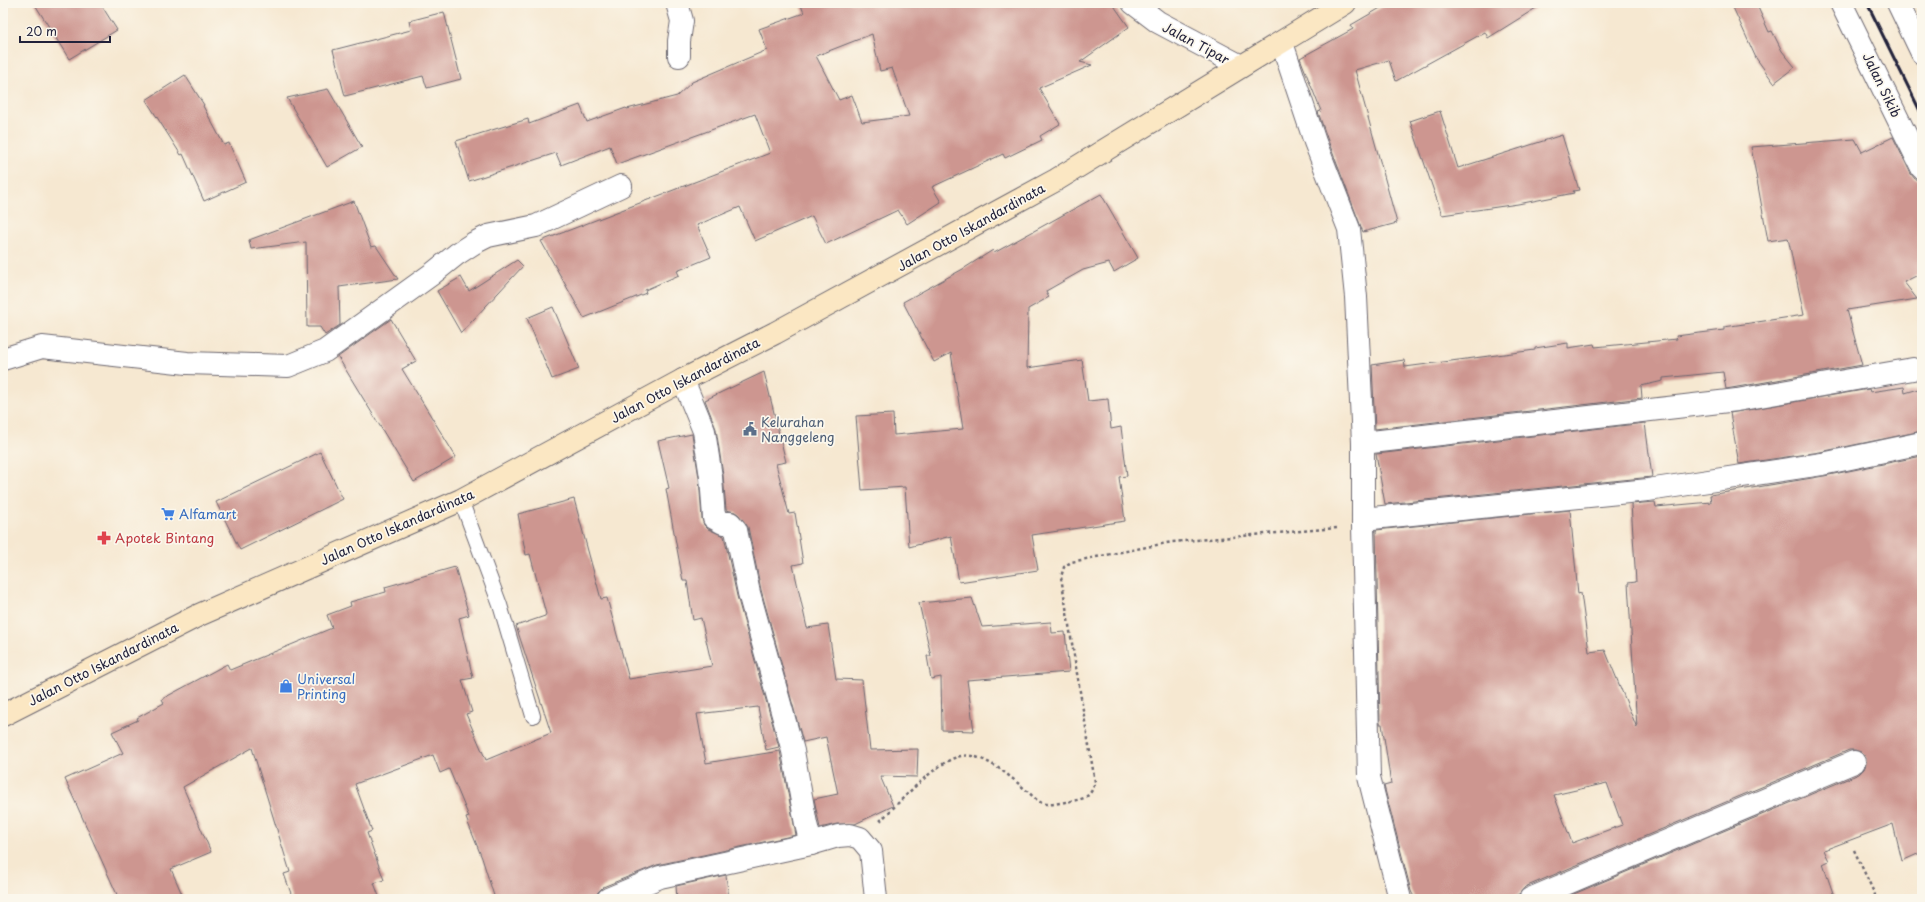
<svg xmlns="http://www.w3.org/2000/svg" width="1925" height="902" viewBox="0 0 1925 902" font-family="'Playpen Sans',sans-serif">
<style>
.building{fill:#cd9690;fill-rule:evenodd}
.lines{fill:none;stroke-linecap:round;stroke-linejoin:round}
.service-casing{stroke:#6c6770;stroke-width:16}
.minor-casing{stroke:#6c6770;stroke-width:24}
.secondary-casing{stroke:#6c6770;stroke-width:24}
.path{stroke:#6c6770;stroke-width:2.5;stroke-dasharray:3 3;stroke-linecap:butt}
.service{stroke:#fff;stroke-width:14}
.minor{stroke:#fff;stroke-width:22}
.secondary{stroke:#fbe7c3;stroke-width:22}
.rail{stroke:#22223b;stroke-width:3}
.labels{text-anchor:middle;stroke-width:3.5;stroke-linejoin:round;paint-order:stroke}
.street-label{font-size:13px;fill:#22223b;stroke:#fbf7ec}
.service-label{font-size:13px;fill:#4e5e75;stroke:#fbf7ec;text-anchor:start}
.shop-label{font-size:13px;fill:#366cbe;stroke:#fbf7ec;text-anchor:start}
.health-label{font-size:13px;fill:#be3a42;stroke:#fbf7ec;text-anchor:start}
</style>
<rect width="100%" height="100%" fill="#fbf7ec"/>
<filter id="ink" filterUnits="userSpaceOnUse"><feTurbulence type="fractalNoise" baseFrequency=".025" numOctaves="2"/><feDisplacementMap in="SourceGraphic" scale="8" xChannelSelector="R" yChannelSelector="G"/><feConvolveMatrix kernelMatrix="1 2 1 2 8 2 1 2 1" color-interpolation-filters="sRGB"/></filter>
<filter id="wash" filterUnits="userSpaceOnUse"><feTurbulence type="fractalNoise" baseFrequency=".012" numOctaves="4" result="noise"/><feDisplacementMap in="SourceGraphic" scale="16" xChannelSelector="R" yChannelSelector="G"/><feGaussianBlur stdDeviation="0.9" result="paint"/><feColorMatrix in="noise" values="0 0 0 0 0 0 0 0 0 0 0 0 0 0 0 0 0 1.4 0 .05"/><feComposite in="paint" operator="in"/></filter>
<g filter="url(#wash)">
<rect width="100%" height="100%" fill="#f6e8d1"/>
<g id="blocks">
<g class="building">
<polygon points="34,3 100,3 117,30 69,59"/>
<path d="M800 3H1112L1129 27 1080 62 1092 65 1039 88 1060 124 1040 136 1042 140 1005 158 1003 154 932 187 941 202 907 224 898 210 826 244 812 216 755 241 740 207 697 225 711 257 677 271 679 275 645 290 646 293 584 318 541 241 770 153 755 114 617 164 610 146 561 165 556 153 469 181 456 141 528 119 529 124 580 105 587 122 626 108 627 109 677 96 692 82 767 50 759 29 804 13ZM872 34 880 71 892 68 909 116 862 122 852 95 839 100 816 56Z"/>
<polygon points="1389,3 1544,3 1488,38 1485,32 1396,81 1389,60 1355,70 1397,223 1363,232 1327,138 1318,112 1321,111 1300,58 1353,29 1351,25"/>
<polygon points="1731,3 1756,3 1769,32 1772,31 1782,51 1795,67 1774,83 1756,58"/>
<polygon points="444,12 461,79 427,88 423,76 345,96 333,50 411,30 409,21"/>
<polygon points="185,75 204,105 203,106 224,145 229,143 246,182 204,201 183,154 181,155 146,100"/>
<polygon points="328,89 362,147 327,167 287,98"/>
<polygon points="1440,111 1458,168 1562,135 1579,190 1573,191 1574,193 1518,204 1442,215 1410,121"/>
<polygon points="1893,137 1911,174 1915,179 1922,180 1922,273 1904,282 1917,299 1847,310 1862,365 1726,389 1723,372 1663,378 1663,381 1641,386 1642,398 1375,429 1372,365 1404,360 1405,367 1535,350 1535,348 1568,343 1568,348 1594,344 1595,347 1677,339 1676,336 1724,330 1724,327 1804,315 1788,238 1768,241 1751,147 1855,139 1862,152"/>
<polygon points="1101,194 1138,258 1114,272 1109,263 1083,270 1046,291 1049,297 1028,309 1027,368 1082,360 1088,401 1108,399 1111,429 1121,427 1127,476 1119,477 1125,521 1032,535 1038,570 959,582 951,536 909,547 905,487 862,490 856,416 893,414 894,435 963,429 951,353 934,362 903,302 963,269 993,250 994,253"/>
<polygon points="354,201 371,247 376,246 398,279 339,287 340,325 325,335 320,327 307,327 306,242 251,249 249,240"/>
<polygon points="517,260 523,266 461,333 437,291 461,277 469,291"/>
<polygon points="553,307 579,369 552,379 527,318"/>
<polygon points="391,319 416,361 402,369 456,457 414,482 338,357"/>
<polygon points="764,372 786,462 776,464 789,514 795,513 803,563 793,565 807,628 828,625 836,679 862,680 870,750 918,749 917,777 880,776 893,806 855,824 837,824 820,828 814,799 838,794 826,737 803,742 761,590 748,527 739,515 735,512 726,510 723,475 716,429 705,400"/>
<polygon points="1904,387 1905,393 1922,388 1922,431 1820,452 1739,464 1730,413 1869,389 1870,392"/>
<polygon points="1645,423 1652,477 1385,504 1376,454"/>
<polygon points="692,434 699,478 702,519 704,525 708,529 724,536 737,596 779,747 766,750 758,707 697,714 706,763 780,751 796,835 657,865 603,887 598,892 596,898 592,899 495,899 482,858 466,818 469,817 449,769 440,773 433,755 355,784 372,831 367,833 384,880 374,883 380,899 293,899 284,874 290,872 252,748 183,787 211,852 171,869 184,899 119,899 65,779 123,753 112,732 138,720 137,718 164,703 162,699 227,664 230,670 332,628 327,615 351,606 350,602 386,592 385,587 455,567 469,615 459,618 473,678 462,680 472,712 466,714 486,760 551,733 516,626 545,616 546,614 530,554 526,555 518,514 574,499 601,599 607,598 629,679 712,666 701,618 693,620 687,581 683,581 666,489 669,488 658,441"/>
<polygon points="320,452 343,499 240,550 216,502"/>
<path d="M1922 456V852L1902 861 1893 824 1824 850 1829 861 1823 864 1835 899H1570L1569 896 1859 774 1864 769 1866 764V758L1861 752 1855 750H1849L1525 887 1519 894 1507 899H1415L1411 891 1384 786 1391 784 1382 724H1380L1376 530 1570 510 1578 594 1581 593 1589 652 1605 650 1637 728 1628 583 1636 582 1631 504 1655 502 1656 507 1711 502 1710 495 1824 476ZM1607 783 1622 825 1572 843 1554 795Z"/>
<polygon points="972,598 982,627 1051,622 1052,633 1065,632 1069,672 967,680 974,731 942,730 941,677 931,679 927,656 931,656 919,603"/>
<polygon points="726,875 729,899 677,899 676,886"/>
</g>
</g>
</g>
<g filter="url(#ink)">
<use href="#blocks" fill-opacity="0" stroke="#6c6770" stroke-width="1"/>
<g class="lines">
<g class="service-casing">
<polyline id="service" points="461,500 500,605 533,716"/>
</g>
<g class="minor-casing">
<g id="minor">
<polyline points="677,3 682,21 679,41 679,56"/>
<polyline points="1133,3 1158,22 1241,66"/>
<polyline points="1841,3 1922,168"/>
<polyline points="1898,3 1922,53"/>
<polyline points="1282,43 1315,142 1349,229 1356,297 1363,443 1363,526 1369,777 1400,899"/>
<polyline points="3,359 42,347 187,363 288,366 325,351 432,274 457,254 474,243 488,236 536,226 621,186"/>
<polyline points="683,380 704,431 711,477 714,518 723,523 730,523 736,530 749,593 793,751 806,824 811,844"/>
<polyline points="1363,443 1737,400 1913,369"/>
<polyline points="1363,519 1648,490 1822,464 1922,443"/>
<polyline points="608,899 660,877 811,844 838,836 850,835 860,838 871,851 876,899"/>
<polyline points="1530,899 1854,762"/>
</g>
</g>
<g class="secondary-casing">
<polyline id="secondary" points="3,715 199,615 461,500 683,380 775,333 1056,180 1345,3"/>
</g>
<g class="path">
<path d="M880 821C898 804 937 760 961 756 983 752 1011 777 1027 791 1033 796 1039 804 1047 804 1054 805 1064 802 1071 801 1086 799 1091 796 1095 782L1061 577 1064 567 1071 562 1172 542 1337 528"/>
<polyline points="1854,850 1877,899"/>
</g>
<use href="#service" class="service"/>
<use href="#minor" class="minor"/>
<use href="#secondary" class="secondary"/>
<polyline class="rail" points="1867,3 1922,115"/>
</g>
</g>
<defs>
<g id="civic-bare" transform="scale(1.08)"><path d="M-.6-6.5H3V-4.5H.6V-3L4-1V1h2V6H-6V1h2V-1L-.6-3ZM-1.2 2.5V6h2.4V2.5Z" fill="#5c6f8a" stroke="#fbf7ec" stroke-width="2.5" paint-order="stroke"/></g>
<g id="supermarket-bare" transform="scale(1.08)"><path d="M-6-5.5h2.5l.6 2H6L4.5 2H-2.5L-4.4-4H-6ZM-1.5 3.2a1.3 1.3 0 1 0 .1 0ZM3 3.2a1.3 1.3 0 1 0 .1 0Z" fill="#3f7fe0" stroke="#fbf7ec" stroke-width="2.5" paint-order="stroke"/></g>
<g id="pharmacy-bare" transform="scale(1.08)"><path d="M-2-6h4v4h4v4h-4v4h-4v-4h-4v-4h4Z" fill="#e0444e" stroke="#fbf7ec" stroke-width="2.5" paint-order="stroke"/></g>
<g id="shop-bare" transform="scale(1.08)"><path d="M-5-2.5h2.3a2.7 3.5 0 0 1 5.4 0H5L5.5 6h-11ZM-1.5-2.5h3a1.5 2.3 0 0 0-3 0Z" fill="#3f7fe0" stroke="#fbf7ec" stroke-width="2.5" paint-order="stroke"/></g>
</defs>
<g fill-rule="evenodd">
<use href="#civic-bare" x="750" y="429"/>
<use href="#supermarket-bare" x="168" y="514"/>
<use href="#pharmacy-bare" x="104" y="538"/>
<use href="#shop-bare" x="286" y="686"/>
</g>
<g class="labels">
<g class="street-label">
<text transform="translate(1196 43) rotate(28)" y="5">Jalan Tipar</text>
<text transform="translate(1882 85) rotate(64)" y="5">Jalan Sikib</text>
<text transform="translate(971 227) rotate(-29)" y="5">Jalan Otto Iskandardinata</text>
<text transform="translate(685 380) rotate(-28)" y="5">Jalan Otto Iskandardinata</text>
<text transform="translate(397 527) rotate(-24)" y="5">Jalan Otto Iskandardinata</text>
<text transform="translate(103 664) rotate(-27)" y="5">Jalan Otto Iskandardinata</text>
</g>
<g class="service-label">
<text x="761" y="427">Kelurahan<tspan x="761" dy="15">Nanggeleng</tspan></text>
</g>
<g class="shop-label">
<text x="179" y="519">Alfamart</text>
<text x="297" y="684">Universal<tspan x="297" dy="15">Printing</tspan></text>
</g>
<g class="health-label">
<text x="115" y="543">Apotek Bintang</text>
</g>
</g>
<rect width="1925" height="902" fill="none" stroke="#fbf7ec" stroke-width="16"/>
<path d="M20 36v6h90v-6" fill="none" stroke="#22223b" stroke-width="2"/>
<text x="26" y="36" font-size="12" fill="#22223b" stroke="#fbf7ec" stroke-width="3" paint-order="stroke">20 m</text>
</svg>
